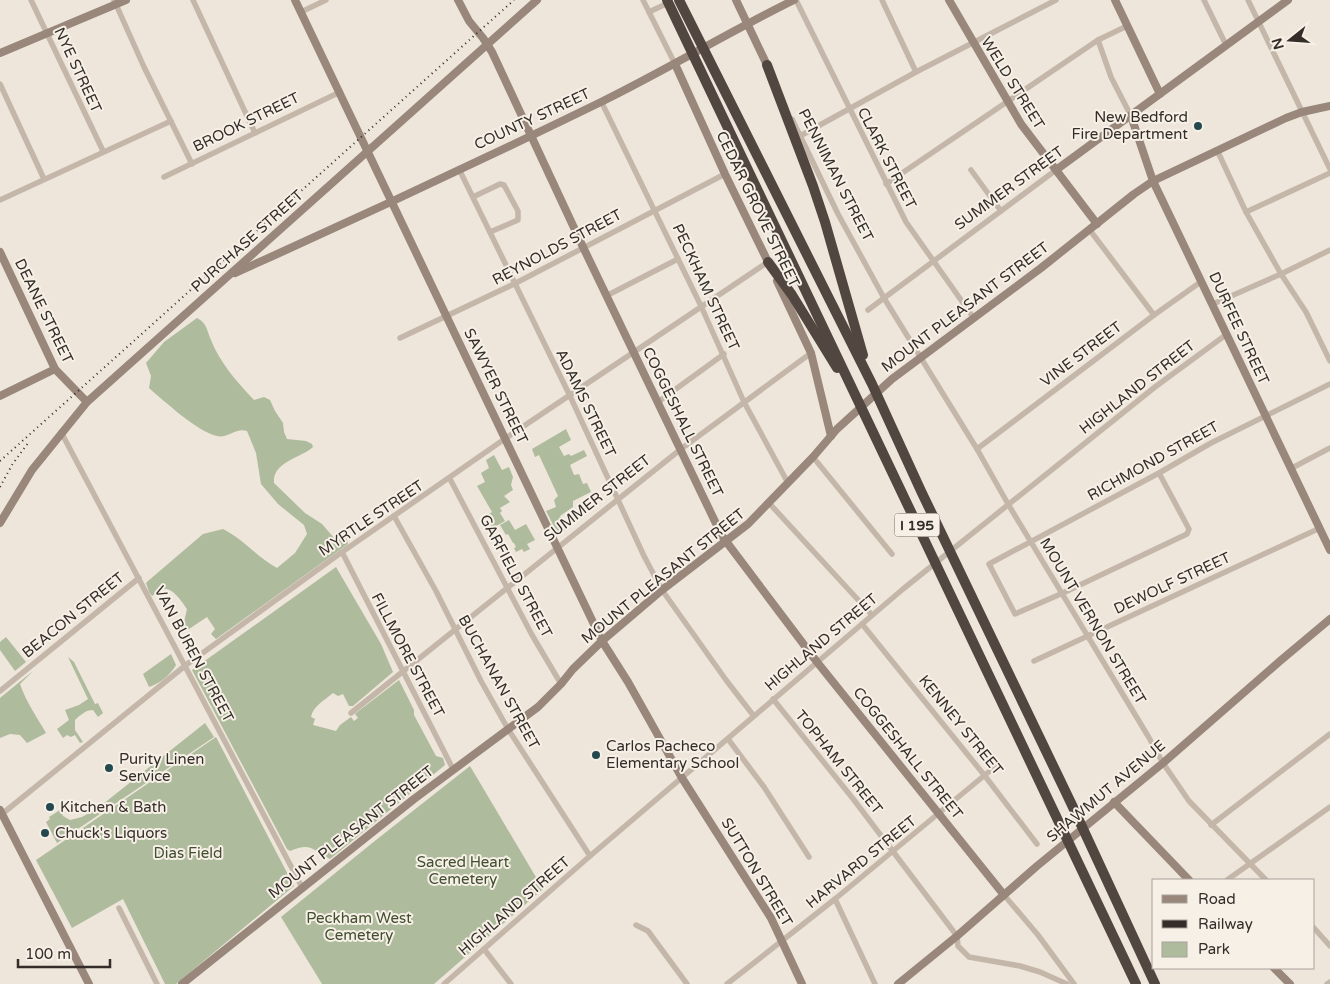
<svg xmlns="http://www.w3.org/2000/svg" width="1330" height="984" viewBox="0 0 1330 984" font-family="'Varela Round',sans-serif">
<style>
.green{fill:#afbb9d}
.lines{fill:none;stroke-linecap:round;stroke-linejoin:round}
.street{stroke:#c4b7a9;stroke-width:5.5}
.secondary{stroke:#98877a;stroke-width:8}
.highway{stroke:#524740;stroke-width:10}
.rail{stroke:#332c28;stroke-width:2;stroke-dasharray:1 4;stroke-linecap:butt}
.poi-dot{fill:#23494f;stroke:#f6f0e7;stroke-width:2}
.labels{text-anchor:middle;stroke-width:4;stroke-linejoin:round;paint-order:stroke}
.shield{fill:#f6f0e7;stroke:#6e6761;stroke-width:1}
.shield-label{font-size:14px;font-weight:bold;fill:#332c28}
.street-label{font-size:15px;fill:#332c28;stroke:#f6f0e7}
.poi-label{font-size:15px;fill:#332c28;stroke:#f6f0e7;text-anchor:start}
.park-label{font-size:15px;fill:#414e2f;stroke:#f6f0e7}
</style>
<rect width="100%" height="100%" fill="#eee6db"/>
<g class="green">
<path d="M197 318C207 323 207 331 211 340 220 363 237 382 254 400L264 397 270 400 275 411 283 423 284 432 287 439 306 441 312 444 313 447C301 458 272 462 274 483L305 513 322 524 335 539 339 536 346 537 348 544 216 639 211 634 215 629 207 617 186 631 184 622 187 609C183 603 172 586 163 589 159 590 155 594 152 596L149 592 146 583 148 581 203 534 223 529C243 539 257 557 277 568L295 553 307 534 304 525 278 504 261 484 256 453 247 431C236 427 227 439 217 436 198 432 164 401 149 388L151 376 146 363 164 342Z"/>
<polygon points="566,429 571,440 559,447 564,456 569,454 571,456 584,450 587,456 570,465 574,475 579,474 583,484 587,483 591,492 573,501 573,507 560,516 566,529 559,536 546,511 556,507 554,500 558,496 539,455 535,457 532,449"/>
<polygon points="494,455 502,470 509,467 513,477 511,485 513,490 504,496 510,502 500,508 502,511 500,513 505,521 489,530 484,517 492,512 477,486 485,482 481,473 489,468 486,460"/>
<polygon points="509,520 515,530 526,524 535,540 527,544 530,549 524,552 522,549 516,552 514,548 516,547 514,543 513,543 508,534 506,535 500,525"/>
<path d="M336 567 381 644 393 672 353 706H349L343 694 338 696 333 693C325 700 313 706 311 717L315 719 313 725 336 731 340 725 351 717 354 721 358 718 355 714 356 713 399 680 414 710V715L436 756 443 758 445 765 330 859C313 850 311 842 290 851L287 849 192 670Z"/>
<polygon points="6,637 26,662 15,671 0,650 0,642"/>
<path d="M171 654 176 665C170 675 161 683 149 687L143 674Z"/>
<path d="M68 657 74 662 95 704 98 703 103 713 98 717 93 710C86 710 80 715 75 720V730L83 742 80 743 75 735 71 737 67 735 63 738 57 729 69 720 65 710 79 705 88 699Z"/>
<path d="M33 671 20 684C26 702 37 717 46 733L27 743 20 735 10 734 0 738V698Z"/>
<polygon points="205,723 214,737 57,843 46,822 50,819 49,817 60,810 63,816 70,820 82,817 98,808"/>
<polygon points="216,737 294,886 176,984 165,984 123,899 72,928 36,860"/>
<polygon points="470,766 543,889 434,984 322,984 281,917 376,840"/>
</g>
<g class="lines">
<g class="street">
<polyline points="31,0 103,151"/>
<polyline points="114,0 144,67 192,164"/>
<polyline points="193,0 255,133"/>
<polyline points="643,0 675,64"/>
<polyline points="796,0 906,222 973,317"/>
<polyline points="882,0 916,72"/>
<polyline points="1204,0 1226,45"/>
<polyline points="1248,0 1330,169"/>
<polyline points="301,12 326,0"/>
<polyline points="649,12 670,2"/>
<polyline points="1098,40 1111,77 1131,116"/>
<polyline points="0,84 44,179"/>
<polyline points="601,101 701,306 744,402 788,483"/>
<polyline points="792,119 838,214 884,298 977,449 1008,504 1148,736 1163,763 1189,801 1266,880"/>
<polyline points="800,136 916,72 1056,0"/>
<polyline points="1217,150 1246,212 1281,274 1306,312 1330,361"/>
<polyline points="459,169 570,396 644,556 662,590 726,680 753,715"/>
<polyline points="971,170 1001,211"/>
<polyline points="164,177 340,92"/>
<polyline points="886,184 1098,40 1127,26"/>
<polyline points="473,197 500,184 504,185 518,211 518,220 490,232"/>
<polyline points="0,200 171,121"/>
<polyline points="1246,212 1330,173"/>
<polyline points="1089,229 1154,315"/>
<polyline points="606,296 678,259"/>
<polyline points="1213,304 1281,274 1330,250"/>
<polyline points="868,310 1056,170"/>
<polyline points="400,338 514,284 725,174"/>
<polyline points="658,402 724,354"/>
<polyline points="61,432 303,889"/>
<polyline points="977,449 1154,315 1202,281"/>
<polyline points="813,457 892,554"/>
<polyline points="1292,468 1330,448"/>
<polyline points="1159,473 1189,529 1187,534 1063,593 1015,614 989,564 1159,473 1211,443 1330,384"/>
<polyline points="450,479 532,635 561,684"/>
<polyline points="769,503 872,615"/>
<polyline points="394,516 436,591 481,681 508,729 590,856"/>
<polyline points="342,552 453,769"/>
<polyline points="862,624 985,776 1037,844"/>
<polyline points="1034,661 1320,528"/>
<polyline points="0,691 139,578"/>
<polyline points="773,699 854,800 957,936 958,946 969,957 1020,966 1040,972 1067,984"/>
<polyline points="351,713 681,449 811,353"/>
<polyline points="728,739 764,787 809,857"/>
<polyline points="2,814 186,665 342,552 506,438 768,262"/>
<polyline points="1211,825 1330,734"/>
<polyline points="1227,880 1330,807"/>
<polyline points="1004,895 1038,935 1074,984"/>
<polyline points="835,899 875,984"/>
<polyline points="119,908 157,984"/>
<polyline points="636,925 648,931 687,984"/>
<polyline points="1314,928 1330,946"/>
<polyline points="484,949 511,984"/>
<polyline points="444,984 590,856 903,589 1155,387 1227,334"/>
<polyline points="727,984 835,899 997,765"/>
<polyline points="1327,984 1330,982"/>
</g>
<g class="secondary">
<polyline points="295,0 602,641 628,682 682,778 771,918 802,984"/>
<polyline points="458,0 469,21 483,38 492,52 583,247 722,536 817,662 1004,895"/>
<polyline points="736,0 767,65"/>
<polyline points="949,0 1021,124 1097,224"/>
<polyline points="1115,0 1160,94"/>
<polyline points="0,53 126,0"/>
<polyline points="675,64 725,174 770,266"/>
<polyline points="1131,116 1153,181 1330,550"/>
<polyline points="1056,170 1288,0"/>
<polyline points="0,252 55,369 87,402"/>
<path d="M235 273C358 218 480 161 601 102 666 70 729 32 794 0"/>
<polyline points="777,281 811,353 831,436"/>
<polyline points="0,396 55,369"/>
<polyline points="0,523 32,470 87,402 537,0"/>
<polyline points="1114,802 1189,880"/>
<polyline points="0,810 89,984"/>
<polyline points="1274,968 1290,984"/>
<polyline points="182,984 414,799 538,707 561,684 573,669 602,641 662,590 748,524 813,457 837,429 892,379 1041,268 1134,194 1153,181 1286,118 1302,112 1330,106"/>
<polyline points="898,984 957,936 1037,866 1163,763 1280,661 1330,619"/>
</g>
<g class="highway">
<polyline points="667,0 1136,984"/>
<polyline points="679,0 872,384 921,491 1071,803 1155,984"/>
<polyline points="767,65 813,186 825,222 863,355"/>
<polyline points="768,262 792,295 837,368"/>
</g>
<g class="rail">
<polyline points="0,461 514,0"/>
<polyline points="0,487 12,465 28,443"/>
</g>
</g>
<g class="poi-dot">
<circle cx="1198" cy="126" r="5"/>
<circle cx="596" cy="755" r="5"/>
<circle cx="109" cy="768" r="5"/>
<circle cx="50" cy="807" r="5"/>
<circle cx="45" cy="833" r="5"/>
</g>
<g class="labels">
<rect class="shield" x="894.5" y="513.5" width="45" height="23" rx="4"/>
<g class="shield-label">
<text x="917" y="530">I 195</text>
</g>
<g class="street-label">
<text transform="translate(78 70) rotate(65)" y="5">NYE STREET</text>
<text transform="translate(1013 83) rotate(58)" y="5">WELD STREET</text>
<text transform="translate(532 119) rotate(-25)" y="5">COUNTY STREET</text>
<text transform="translate(246 122) rotate(-26)" y="5">BROOK STREET</text>
<text transform="translate(887 158) rotate(63)" y="5">CLARK STREET</text>
<text transform="translate(836 175) rotate(63)" y="5">PENNIMAN STREET</text>
<text transform="translate(1009 188) rotate(-36)" y="5">SUMMER STREET</text>
<text transform="translate(758 209) rotate(64)" y="5">CEDAR GROVE STREET</text>
<text transform="translate(247 241) rotate(-42)" y="5">PURCHASE STREET</text>
<text transform="translate(557 247) rotate(-28)" y="5">REYNOLDS STREET</text>
<text transform="translate(706 287) rotate(65)" y="5">PECKHAM STREET</text>
<text transform="translate(965 307) rotate(-37)" y="5">MOUNT PLEASANT STREET</text>
<text transform="translate(44 311) rotate(64)" y="5">DEANE STREET</text>
<text transform="translate(1239 328) rotate(65)" y="5">DURFEE STREET</text>
<text transform="translate(1081 354) rotate(-37)" y="5">VINE STREET</text>
<text transform="translate(496 386) rotate(64)" y="5">SAWYER STREET</text>
<text transform="translate(1137 387) rotate(-38)" y="5">HIGHLAND STREET</text>
<text transform="translate(586 403) rotate(64)" y="5">ADAMS STREET</text>
<text transform="translate(683 422) rotate(64)" y="5">COGGESHALL STREET</text>
<text transform="translate(1153 461) rotate(-29)" y="5">RICHMOND STREET</text>
<text transform="translate(597 498) rotate(-38)" y="5">SUMMER STREET</text>
<text transform="translate(371 518) rotate(-34)" y="5">MYRTLE STREET</text>
<text transform="translate(516 576) rotate(62)" y="5">GARFIELD STREET</text>
<text transform="translate(663 576) rotate(-39)" y="5">MOUNT PLEASANT STREET</text>
<text transform="translate(1172 583) rotate(-25)" y="5">DEWOLF STREET</text>
<text transform="translate(73 615) rotate(-39)" y="5">BEACON STREET</text>
<text transform="translate(1093 621) rotate(59)" y="5">MOUNT VERNON STREET</text>
<text transform="translate(821 642) rotate(-40)" y="5">HIGHLAND STREET</text>
<text transform="translate(194 654) rotate(62)" y="5">VAN BUREN STREET</text>
<text transform="translate(408 655) rotate(62)" y="5">FILLMORE STREET</text>
<text transform="translate(499 682) rotate(61)" y="5">BUCHANAN STREET</text>
<text transform="translate(961 725) rotate(51)" y="5">KENNEY STREET</text>
<text transform="translate(908 753) rotate(51)" y="5">COGGESHALL STREET</text>
<text transform="translate(839 762) rotate(51)" y="5">TOPHAM STREET</text>
<text transform="translate(1106 791) rotate(-40)" y="5">SHAWMUT AVENUE</text>
<text transform="translate(351 832) rotate(-38)" y="5">MOUNT PLEASANT STREET</text>
<text transform="translate(861 862) rotate(-39)" y="5">HARVARD STREET</text>
<text transform="translate(757 872) rotate(59)" y="5">SUTTON STREET</text>
<text transform="translate(514 906) rotate(-41)" y="5">HIGHLAND STREET</text>
</g>
<g class="poi-label">
<text x="1188" y="122" text-anchor="end">New Bedford<tspan x="1188" dy="17">Fire Department</tspan></text>
<text x="606" y="751">Carlos Pacheco<tspan x="606" dy="17">Elementary School</tspan></text>
<text x="119" y="764">Purity Linen<tspan x="119" dy="17">Service</tspan></text>
<text x="60" y="812">Kitchen &amp; Bath</text>
<text x="55" y="838">Chuck's Liquors</text>
</g>
<g class="park-label">
<text x="188" y="858">Dias Field</text>
<text x="463" y="867">Sacred Heart<tspan x="463" dy="17">Cemetery</tspan></text>
<text x="359" y="923">Peckham West<tspan x="359" dy="17">Cemetery</tspan></text>
</g>
</g>
<rect x="1152" y="879" width="162" height="90" fill="#f6f0e7" stroke="#a8a29b"/>
<rect x="1162" y="895" width="25" height="8" fill="#98877a" stroke="#a8a29b"/>
<text x="1198" y="904" font-size="15" fill="#332c28">Road</text>
<rect x="1162" y="920" width="25" height="8" fill="#332c28" stroke="#a8a29b"/>
<text x="1198" y="929" font-size="15" fill="#332c28">Railway</text>
<rect x="1162" y="942" width="25" height="15" fill="#afbb9d" stroke="#a8a29b"/>
<text x="1198" y="954" font-size="15" fill="#332c28">Park</text>
<g transform="translate(1290 40) rotate(253)" stroke="#f6f0e7" stroke-width="4" paint-order="stroke">
<path d="M0-4L9 19L0 12L-9 19Z" fill="#332c28"/>
<text y="-8" font-size="14" font-weight="bold" text-anchor="middle" fill="#332c28">N</text>
</g>
<path d="M18 959v8h92v-8" fill="none" stroke="#332c28" stroke-width="2.5"/>
<text x="25" y="959" font-size="15" fill="#332c28" stroke="#f6f0e7" stroke-width="4" paint-order="stroke">100 m</text>
</svg>
